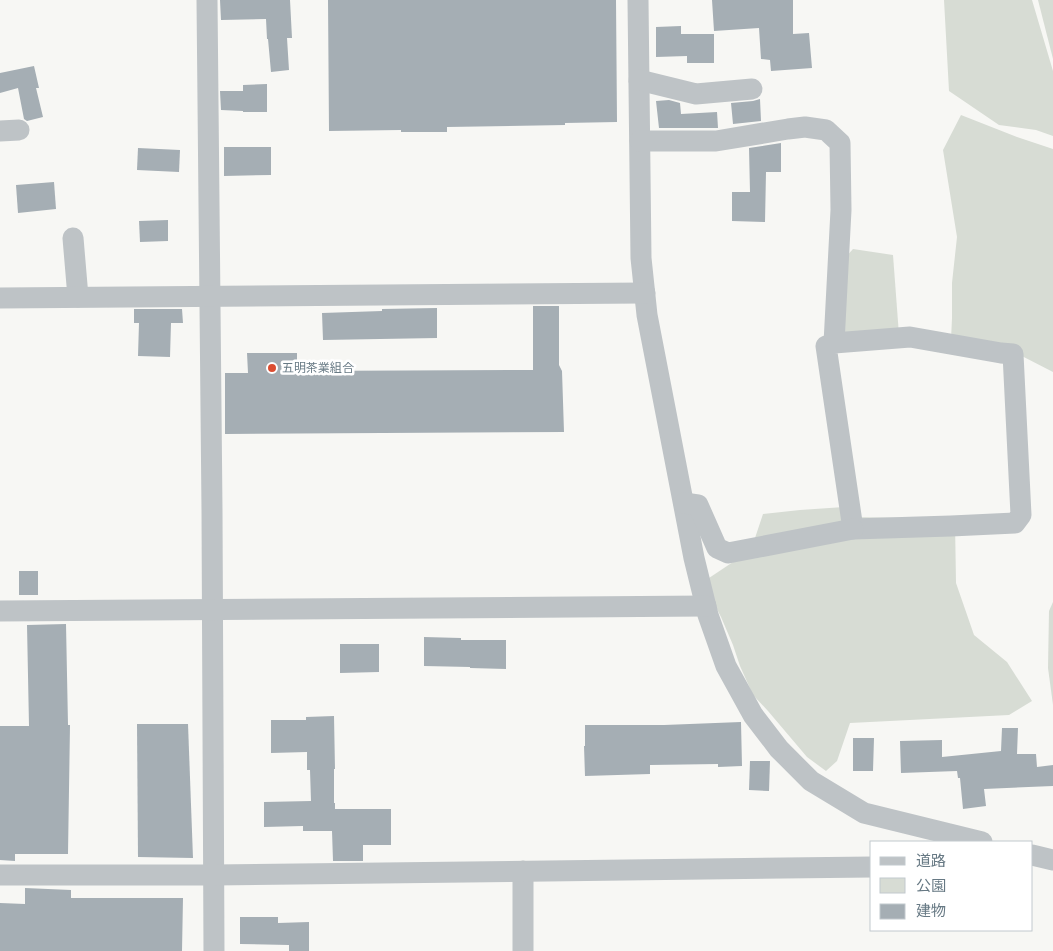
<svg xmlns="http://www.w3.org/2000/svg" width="1053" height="951" viewBox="0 0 1053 951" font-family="Signika,'Noto Sans JP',sans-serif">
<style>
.green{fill:#d7dcd4}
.building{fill:#a5aeb4}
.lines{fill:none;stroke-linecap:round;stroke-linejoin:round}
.minor{stroke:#bec3c6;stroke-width:21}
.poi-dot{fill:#db4d31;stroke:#fff;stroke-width:2}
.labels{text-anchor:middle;stroke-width:5;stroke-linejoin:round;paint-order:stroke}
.poi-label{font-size:12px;fill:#677984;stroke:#fff;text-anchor:start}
</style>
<rect width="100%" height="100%" fill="#f7f7f4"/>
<g class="green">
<polygon points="944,0 1032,0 1053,71 1053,136 1036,130 999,125 949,91"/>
<polygon points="1038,0 1053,0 1053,59"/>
<polygon points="961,115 1017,137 1053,149 1053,372 1012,351 951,340 952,318 952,283 957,237 943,150"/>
<polygon points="853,249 893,255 899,335 838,338 845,258"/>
<polygon points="844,507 847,517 918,518 955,522 956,583 974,635 1007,662 1032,701 1009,715 850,723 837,761 826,771 807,757 768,711 753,695 740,666 733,645 721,617 703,582 751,550 763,514 800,510"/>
<polygon points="1053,602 1053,705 1048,668 1049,611"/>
</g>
<g class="building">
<polygon points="220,0 290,0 292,38 287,38 289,70 271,72 268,39 267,39 266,19 221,20"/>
<polygon points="328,0 616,0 617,122 565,123 565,125 447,127 447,132 401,132 401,130 329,131"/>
<polygon points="712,0 793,0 793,34 809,33 812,68 771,71 770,60 761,59 759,28 714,31"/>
<polygon points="681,26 681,34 714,34 714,63 687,63 687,56 656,57 656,27"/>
<polygon points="34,66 39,88 36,88 43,117 27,121 24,119 18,88 0,93 0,73"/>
<polygon points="267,84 267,112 243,112 243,111 221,110 220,91 243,91 243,85"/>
<polygon points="760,99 761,121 733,124 731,103 753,101"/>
<polygon points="669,100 680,103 681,114 717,112 718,128 659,128 656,101"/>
<polygon points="781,143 781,172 766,172 765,222 732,221 732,192 750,192 749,148"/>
<polygon points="224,147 271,147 271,175 224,176"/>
<polygon points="138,148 180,150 179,172 137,170"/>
<polygon points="54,182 56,209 18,213 16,185"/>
<polygon points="168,220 168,241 140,242 139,221"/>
<polygon points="533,306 559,306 559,365 562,371 564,432 225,434 225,373 248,373 247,353 297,353 297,371 533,370"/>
<polygon points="437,308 437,338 323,340 322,313 382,311 382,309"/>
<polygon points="134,309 182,309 183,323 171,323 170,357 138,356 139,323 134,323"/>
<rect x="19" y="571" width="19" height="24"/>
<polygon points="66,624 68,725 70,725 68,854 15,854 15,861 0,860 0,726 29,726 27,625"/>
<polygon points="424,637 461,638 461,640 506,640 506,669 470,668 470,667 424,666"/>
<polygon points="340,644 379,644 379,672 340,673"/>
<polygon points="334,716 335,769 334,769 334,803 335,803 335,809 391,809 391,845 363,845 363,861 333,861 332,831 303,831 303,826 264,827 264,802 311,801 310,770 307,770 307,752 271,753 271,720 306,720 306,717"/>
<polygon points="741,722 742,766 718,767 718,764 650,765 650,774 585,776 584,746 585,746 585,725 664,725"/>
<polygon points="137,724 188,724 193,858 138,857"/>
<polygon points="1002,728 1018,728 1017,754 1036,754 1037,767 1053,765 1053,786 984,789 986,806 963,809 960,778 958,778 957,771 901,773 900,741 942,740 942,757 1001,751"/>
<polygon points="853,738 874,738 873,771 853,771"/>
<polygon points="750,761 770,761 769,791 749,790"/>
<polygon points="25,888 71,890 71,898 183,898 182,951 0,951 0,903 25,904"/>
<polygon points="240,917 278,917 278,923 309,922 309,951 289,951 289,945 240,944"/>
</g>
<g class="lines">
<g class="minor">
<polyline points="207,0 212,510 214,951"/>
<polyline points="638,0 641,258 647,315 694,558 708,615 726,666 753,715 779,749 811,781 864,813 982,842"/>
<polyline points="639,80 696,94 752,89"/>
<polyline points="0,131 19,130"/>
<polyline points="640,141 716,141 788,129 805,127 826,130 840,143 841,210 834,343 826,346 853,529 951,526 1015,523 1021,515 1013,354 1001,353 910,337 834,343"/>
<polyline points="73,238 78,297"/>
<polyline points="0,298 645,293"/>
<polyline points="684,503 698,505 717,548 728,553 853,529"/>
<polyline points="0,611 706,606"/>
<polyline points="1032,855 1053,860"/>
<polyline points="523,871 523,951"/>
<polyline points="0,875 214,875 872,867"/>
</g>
</g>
<circle class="poi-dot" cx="272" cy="368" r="5"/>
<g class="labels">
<g class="poi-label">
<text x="282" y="372">五明茶業組合</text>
</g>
</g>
<rect x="870" y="841" width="162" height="90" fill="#ffffff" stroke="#c2c9ce"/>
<rect x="880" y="857" width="25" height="8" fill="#bec3c6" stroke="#c2c9ce"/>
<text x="916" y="866" font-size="15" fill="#677984">道路</text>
<rect x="880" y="878" width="25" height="15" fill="#d7dcd4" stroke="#c2c9ce"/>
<text x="916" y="891" font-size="15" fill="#677984">公園</text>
<rect x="880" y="904" width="25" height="15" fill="#a5aeb4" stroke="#c2c9ce"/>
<text x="916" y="916" font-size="15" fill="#677984">建物</text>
</svg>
